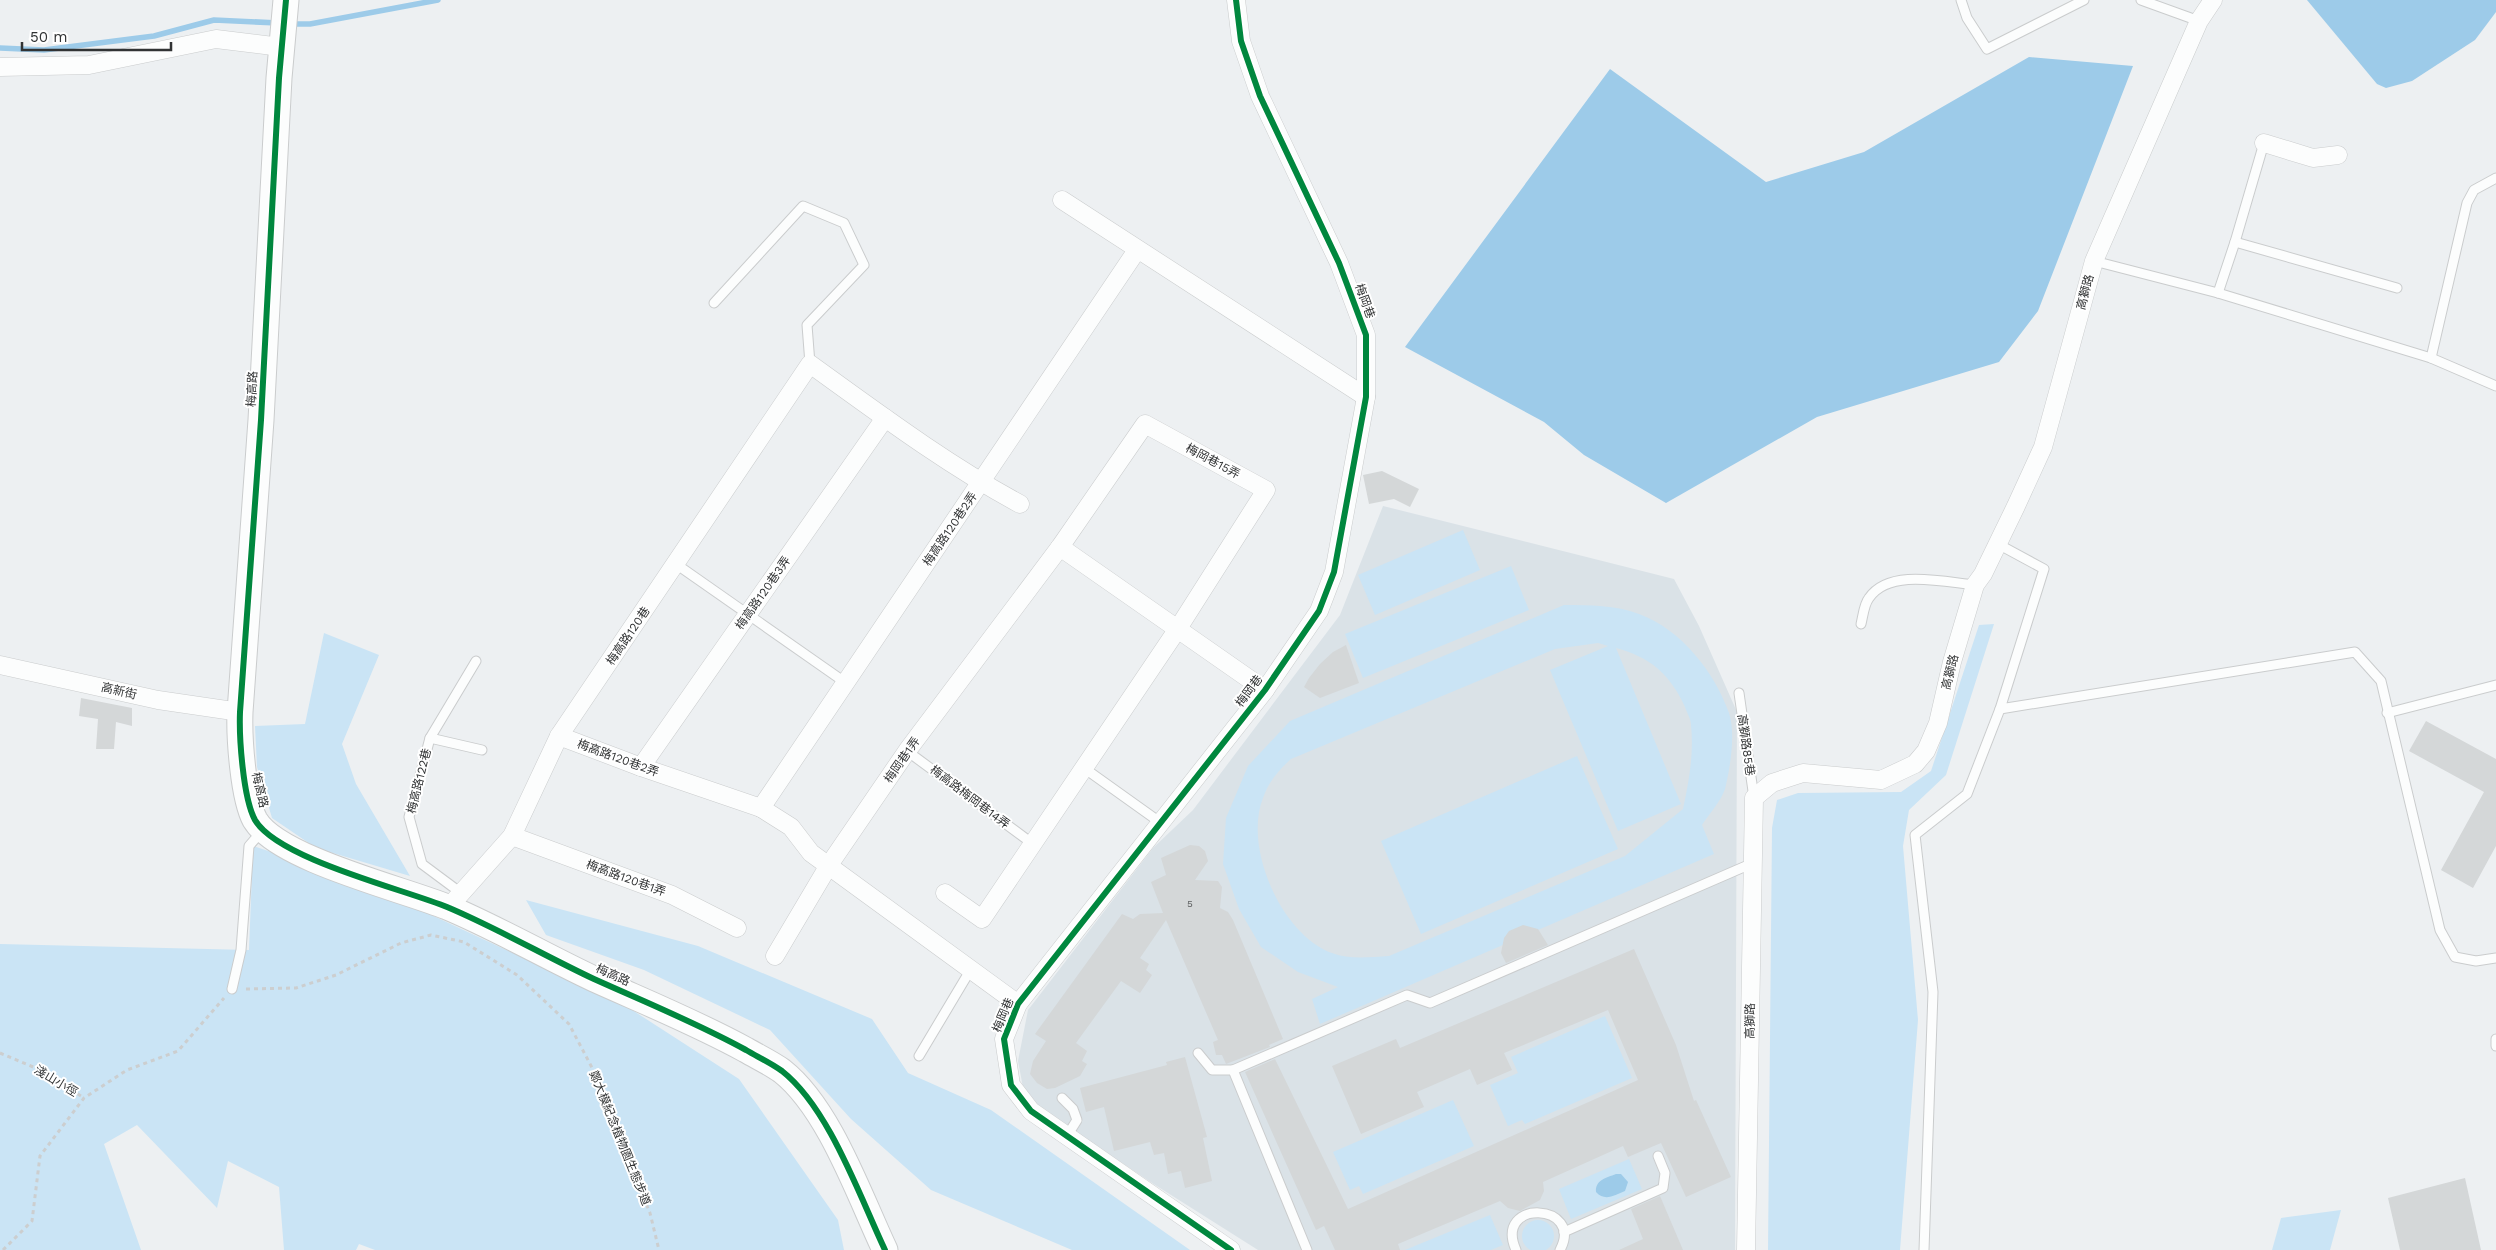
<svg xmlns="http://www.w3.org/2000/svg" width="2496" height="1250" viewBox="0 0 2496 1250" font-family="'Work Sans','Noto Sans TC',sans-serif">
<style>
.built{fill:#dae2e7}
.green{fill:#cae4f5;fill-rule:evenodd}
.water{fill:#9dcbe9}
.lines{fill:none;stroke-linecap:round;stroke-linejoin:round}
.stream{stroke:#9dcbe9;stroke-width:5.5}
.building{fill:#d4d7d8}
.lane-casing{stroke:#cacccd;stroke-width:11}
.street-casing{stroke:#cacccd;stroke-width:19}
.secondary-casing{stroke:#cacccd;stroke-width:27}
.path{stroke:#cccecf;stroke-width:3;stroke-dasharray:4 4;stroke-linecap:butt}
.lane{stroke:#fcfdfd;stroke-width:9}
.street{stroke:#fcfdfd;stroke-width:18}
.secondary{stroke:#fcfdfd;stroke-width:25}
.cycleway-casing{stroke:#fff;stroke-width:9}
.cycleway{stroke:#00873e;stroke-width:6}
.labels{text-anchor:middle;stroke-width:4;stroke-linejoin:round;paint-order:stroke}
.number-label{font-size:10px;fill:#5a5c5d}
.street-label{font-size:12px;fill:#313334;stroke:#fff}
</style>
<rect width="100%" height="100%" fill="#edf0f2"/>
<polygon class="built" points="1383,506 1674,579 1699,626 1737,712 1735,1250 1258,1250 1152,1183 1025,1098 1018,1061 1028,1010 1153,848 1193,810 1340,615"/>
<g class="green">
<polygon points="1463,530 1480,570 1375,615 1358,575"/>
<polygon points="1511,566 1529,610 1363,678 1345,634"/>
<path d="M1564 605C1590 605 1615 605 1639 614 1681 629 1715 673 1729 713 1736 734 1730 768 1725 789 1721 801 1709 814 1702 825L1714 854 1320 1024 1312 999 1338 987 1298 972 1261 947 1239 909 1223 864 1226 818 1248 766 1290 721ZM1598 643 1608 646 1550 670 1618 831 1681 804 1616 648C1650 657 1670 674 1685 707 1687 713 1691 719 1691 725 1694 754 1689 781 1683 809L1625 856 1389 956C1370 957 1350 960 1332 953 1282 935 1243 848 1263 798 1269 781 1278 771 1291 759L1555 649Z"/>
<polygon points="1994,624 1946,775 1909,810 1903,846 1918,1020 1900,1250 1768,1250 1772,828 1777,800 1798,793 1901,792 1931,771 1979,625"/>
<polygon points="324,633 379,655 342,744 356,784 410,876 316,848 272,818 257,767 255,726 305,724"/>
<polygon points="1577,756 1618,849 1421,934 1381,841"/>
<polygon points="253,846 361,882 626,1006 739,1079 838,1220 844,1250 375,1250 359,1244 356,1250 284,1250 279,1187 228,1161 217,1208 137,1125 104,1144 141,1250 0,1250 0,944 249,950"/>
<polygon points="526,900 698,946 872,1019 908,1073 991,1110 1190,1250 1072,1250 931,1190 851,1119 770,1030 644,970 546,935"/>
<polygon points="1605,1016 1632,1078 1525,1124 1522,1120 1508,1126 1490,1085 1518,1073 1511,1057"/>
<polygon points="1453,1100 1474,1146 1363,1194 1359,1186 1350,1190 1333,1152"/>
<polygon points="1629,1159 1642,1189 1571,1219 1559,1189"/>
<polygon points="2341,1210 2330,1250 2272,1250 2281,1218"/>
<polygon points="1490,1215 1503,1245 1491,1250 1405,1250"/>
<circle cx="1538" cy="1236" r="16"/>
</g>
<g class="water">
<polygon points="2307,0 2496,0 2496,12 2475,40 2412,81 2386,88 2377,84"/>
<polygon points="2029,57 2133,66 2038,311 1999,362 1817,417 1666,503 1584,455 1544,422 1405,347 1610,69 1766,182 1864,152"/>
<path d="M1616 1174H1621L1628 1182 1625 1191C1615 1195 1605 1202 1596 1192 1595 1180 1606 1178 1616 1174Z"/>
</g>
<g class="lines">
<g class="stream">
<polyline points="290,24 310,24 438,0"/>
<polyline points="0,48 44,50 154,36 214,20 278,23"/>
</g>
</g>
<g class="building">
<polygon points="1382,471 1419,489 1410,507 1394,499 1369,504 1363,475"/>
<polygon points="1346,645 1359,683 1320,698 1304,687 1309,678 1320,664 1333,652"/>
<polygon points="81,698 132,708 132,726 116,722 114,749 96,749 98,719 79,716"/>
<polygon points="2426,721 2496,759 2496,846 2473,888 2441,870 2484,792 2409,751"/>
<polygon points="1190,845 1199,846 1205,851 1208,861 1195,880 1218,881 1222,887 1220,908 1228,912 1233,920 1283,1039 1269,1045 1270,1047 1226,1064 1222,1055 1216,1055 1213,1042 1218,1040 1166,920 1140,958 1149,964 1146,970 1152,975 1140,993 1121,981 1076,1043 1087,1051 1082,1061 1087,1064 1080,1076 1055,1088 1047,1089 1037,1083 1030,1074 1033,1061 1046,1041 1035,1034 1122,914 1133,919 1140,914 1163,913 1151,882 1166,875 1161,858"/>
<polygon points="1523,925 1538,929 1548,945 1506,963 1501,953 1504,938 1509,931"/>
<polygon points="1634,949 1676,1045 1694,1101 1696,1100 1731,1177 1686,1197 1661,1143 1628,1157 1623,1146 1543,1182 1544,1191 1540,1200 1520,1211 1508,1208 1500,1201 1398,1244 1400,1250 1335,1250 1324,1226 1316,1230 1245,1072 1275,1059 1348,1209 1638,1080 1608,1010 1504,1053 1512,1070 1477,1085 1470,1069 1417,1092 1424,1107 1361,1134 1332,1066 1396,1039 1400,1048"/>
<polygon points="1185,1057 1207,1137 1203,1138 1212,1181 1185,1188 1181,1171 1168,1174 1164,1153 1154,1155 1150,1142 1114,1151 1104,1107 1086,1112 1080,1088 1167,1065 1166,1062"/>
<polygon points="2465,1178 2481,1250 2400,1250 2388,1198"/>
<polygon points="1660,1196 1683,1250 1619,1250 1643,1239 1631,1209"/>
</g>
<g class="lines">
<g class="lane-casing">
<g id="lane">
<polyline points="1961,0 1967,18 1987,49 2084,0"/>
<polyline points="2141,0 2199,21"/>
<polyline points="2235,242 2264,143"/>
<polyline points="2094,261 2218,293 2431,358 2496,386"/>
<polyline points="2218,293 2235,242 2397,288"/>
<polyline points="714,303 803,206 844,223 864,265 807,325 810,364"/>
<polyline points="2431,358 2467,203 2474,190 2496,178"/>
<polyline points="1996,543 2044,569 2000,709 2355,652 2381,681 2440,930 2455,957 2476,961 2496,958"/>
<polyline points="676,564 846,683"/>
<path d="M1861 624C1863 616 1864 604 1869 598 1889 568 1944 582 1975 585"/>
<polyline points="1739,693 1754,798"/>
<polyline points="2387,713 2496,685"/>
<polyline points="430,738 482,750"/>
<polyline points="907,751 1033,844"/>
<polyline points="1084,768 1161,823"/>
<polyline points="461,893 422,864 409,817 430,738 476,661"/>
<polyline points="232,989 241,950 249,846 262,831"/>
<polyline points="2496,1039 2496,1046"/>
<polyline points="1198,1053 1212,1070 1233,1070 1307,1250"/>
<polyline points="919,1056 971,969"/>
<polyline points="1233,1070 1407,995 1430,1003 1753,863"/>
<polyline points="1062,1098 1073,1109 1077,1120 1067,1136"/>
<polyline points="1564,1232 1663,1188 1665,1173 1658,1156"/>
<path d="M1516 1250C1493 1198 1585 1203 1560 1250"/>
<polyline points="1924,1250 1933,992 1915,835 1967,794 2000,709"/>
</g>
</g>
<g class="street-casing">
<g id="street">
<polyline points="0,67 89,65 216,39 281,47"/>
<polyline points="2264,143 2313,158 2338,155"/>
<polyline points="1062,200 1366,397"/>
<polyline points="1060,547 1265,690"/>
<polyline points="0,665 158,700 240,712"/>
<polyline points="559,736 641,767 761,808 791,827 811,853 1018,1004"/>
<polyline points="641,767 885,418"/>
<polyline points="761,808 1137,250"/>
<polyline points="512,836 672,895 737,928"/>
<path d="M448 908 512 836 559 736 810 364C878 413 946 464 1020 504"/>
<polyline points="775,956 829,865 907,751 1060,547 1145,424 1266,490 1177,630 982,919 945,893"/>
<polyline points="1231,1250 1031,1111 1011,1085 1004,1039 1018,1004 1265,690 1319,611 1334,572 1366,397 1366,335 1339,263 1260,96 1241,41 1236,0"/>
<polyline points="1746,1250 1754,798 1772,783 1803,773 1881,780 1915,764 1926,751 1938,723 1952,662 1975,585 1983,574 2016,506 2043,447 2094,261 2199,21 2213,0"/>
</g>
</g>
<g class="secondary-casing">
<path id="secondary" d="M286 0 279 78 261 420 240 712C239 737 243 798 255 820 278 859 403 889 447 907 497 928 545 956 594 979 645 1002 697 1023 746 1050 758 1057 771 1063 782 1071 829 1108 859 1195 885 1250"/>
</g>
<g class="path">
<polyline points="246,989 296,988 336,975 401,943 431,935 464,942 517,975 569,1024 598,1079 617,1135 650,1213 659,1250"/>
<polyline points="0,1053 45,1072 84,1098"/>
<polyline points="3,1250 32,1221 40,1156 84,1098 127,1070 178,1051 224,998"/>
</g>
<use href="#lane" class="lane"/>
<use href="#street" class="street"/>
<use href="#secondary" class="secondary"/>
<g class="cycleway-casing">
<g id="cycleway">
<path d="M286 0 279 78 261 420 240 712C239 737 243 798 255 820 278 859 403 889 447 907 497 928 545 956 594 979 645 1002 697 1023 746 1050 758 1057 771 1063 782 1071 829 1108 859 1195 885 1250"/>
<polyline points="1231,1250 1031,1111 1011,1085 1004,1039 1018,1004 1265,690 1319,611 1334,572 1366,397 1366,335 1339,263 1260,96 1241,41 1236,0"/>
</g>
</g>
<use href="#cycleway" class="cycleway"/>
</g>
<g class="labels">
<g class="number-label">
<text x="1190" y="907">5</text>
</g>
<g class="street-label">
<text transform="translate(2085 292) rotate(-75)" y="4">高獅路</text>
<text transform="translate(1365 301) rotate(70)" y="4">梅岡巷</text>
<text transform="translate(252 389) rotate(-87)" y="4">梅高路</text>
<text transform="translate(1213 461) rotate(28)" y="4">梅岡巷15弄</text>
<text transform="translate(950 529) rotate(-56)" y="4">梅高路120巷2弄</text>
<text transform="translate(763 593) rotate(-55)" y="4">梅高路120巷3弄</text>
<text transform="translate(628 636) rotate(-56)" y="4">梅高路120巷</text>
<text transform="translate(1950 672) rotate(-76)" y="4">高獅路</text>
<text transform="translate(119 691) rotate(13)" y="4">高新街</text>
<text transform="translate(1249 691) rotate(-53)" y="4">梅岡巷</text>
<text transform="translate(1746 745) rotate(82)" y="4">高獅路85巷</text>
<text transform="translate(618 758) rotate(20)" y="4">梅高路120巷2弄</text>
<text transform="translate(902 760) rotate(-55)" y="4">梅岡巷1弄</text>
<text transform="translate(419 781) rotate(-76)" y="4">梅高路122巷</text>
<text transform="translate(260 790) rotate(77)" y="4">梅高路</text>
<text transform="translate(970 797) rotate(37)" y="4">梅高路梅岡巷14弄</text>
<text transform="translate(626 878) rotate(20)" y="4">梅高路120巷1弄</text>
<text transform="translate(613 975) rotate(24)" y="4">梅高路</text>
<text transform="translate(1003 1015) rotate(-67)" y="4">梅岡巷</text>
<text transform="translate(1750 1021) rotate(-89)" y="4">高獅路</text>
<text transform="translate(56 1081) rotate(31)" y="4">淺山小徑</text>
<text transform="translate(620 1138) rotate(68)" y="4">鄭大模紀念植物園生態步道</text>
</g>
</g>
<path d="M22 42v8h149v-8" fill="none" stroke="#313334" stroke-width="2.5"/>
<text x="30" y="42" font-size="15" fill="#313334" stroke="#ffffff" stroke-width="4" paint-order="stroke">50 m</text>
</svg>
